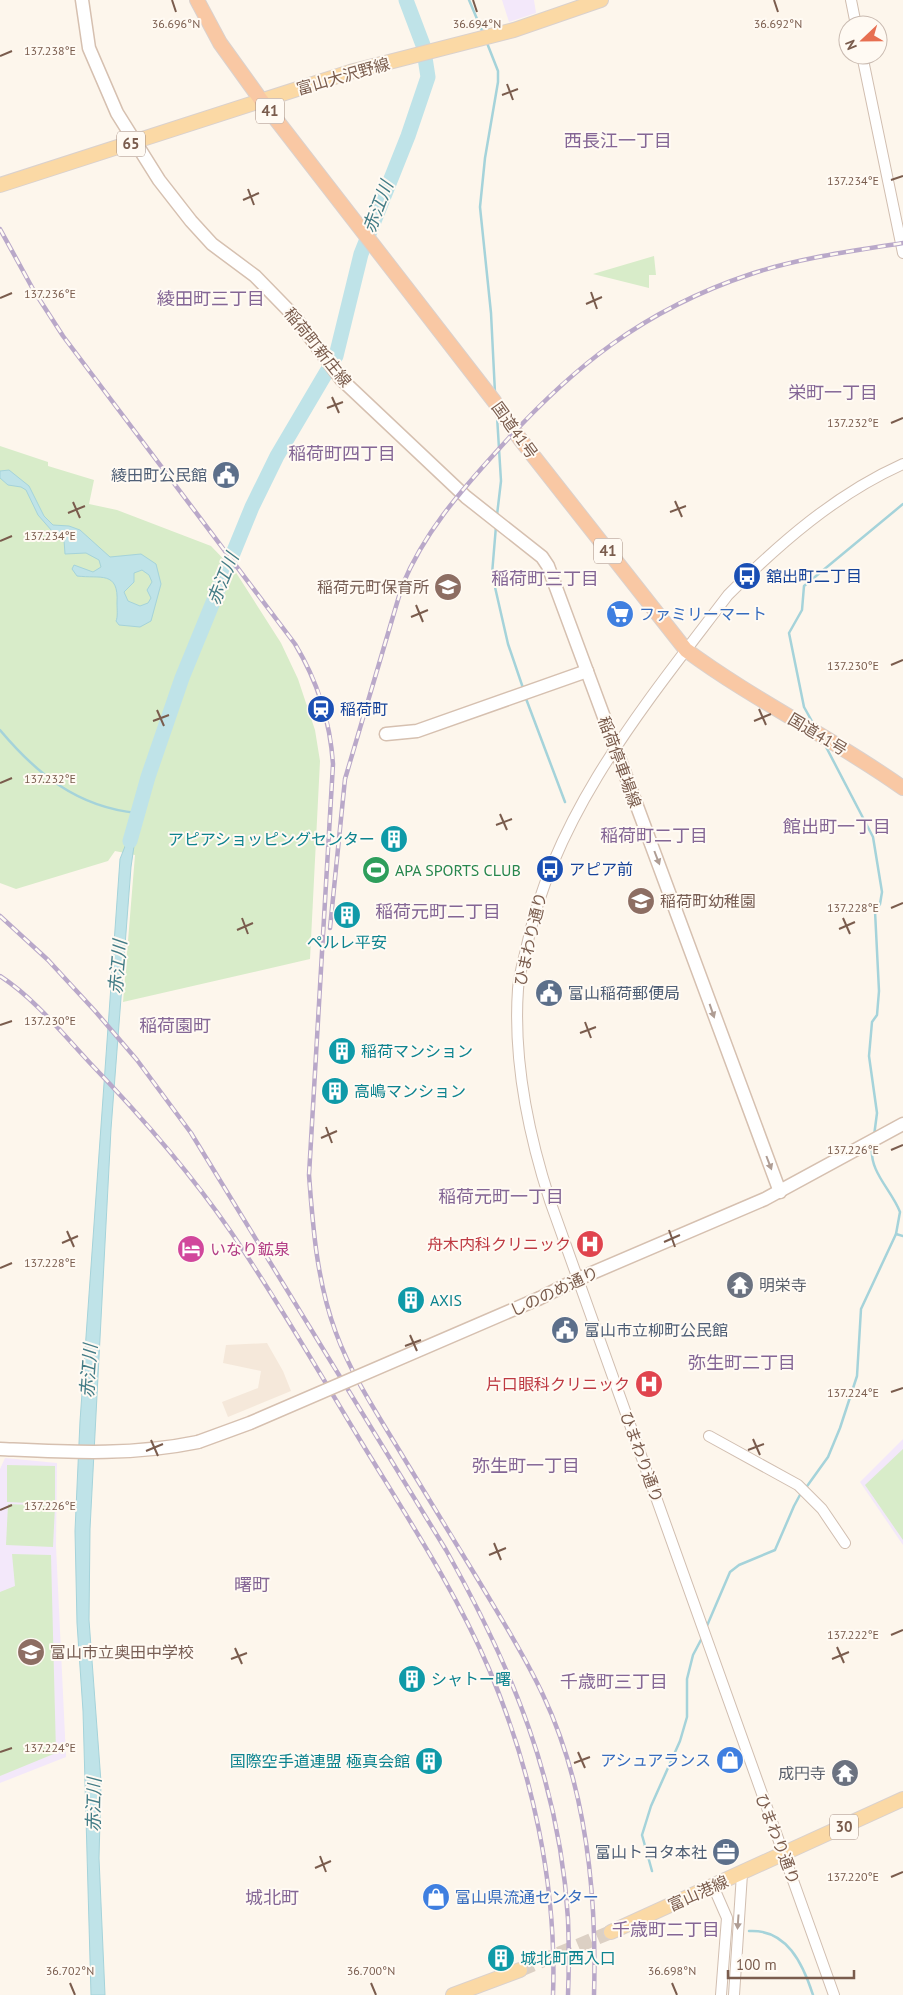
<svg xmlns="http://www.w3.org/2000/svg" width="903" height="1995" viewBox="0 0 903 1995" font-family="'PT Sans','Noto Sans JP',sans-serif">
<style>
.residential{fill:#f5e8da}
.education{fill:#f3e8fa}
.green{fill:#d8ecc9}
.water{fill:#bfe3e8;stroke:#a5d3da;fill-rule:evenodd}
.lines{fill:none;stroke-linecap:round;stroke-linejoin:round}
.stream{stroke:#a5d3da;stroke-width:2.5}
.river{stroke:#bfe3e8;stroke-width:15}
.primary-tunnel{stroke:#dcd0c4;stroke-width:14;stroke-dasharray:14 7;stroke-linecap:butt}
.tertiary-casing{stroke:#d1beb0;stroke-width:12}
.secondary-casing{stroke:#d6c0b0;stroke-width:15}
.primary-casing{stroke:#dad1cd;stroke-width:16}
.trunk-casing{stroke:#dad1cd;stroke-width:16}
.tertiary{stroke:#fff;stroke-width:10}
.secondary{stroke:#fff;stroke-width:12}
.primary{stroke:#fbd9a5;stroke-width:14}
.trunk{stroke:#f9c8a4;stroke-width:14}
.rail-casing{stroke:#b9a8c9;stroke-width:4.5}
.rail{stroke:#fffaf3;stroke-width:2.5;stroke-dasharray:8;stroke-linecap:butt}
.secondary-bridge-casing{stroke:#d6c0b0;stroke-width:15;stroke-linecap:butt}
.secondary-bridge{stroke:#fff;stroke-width:12}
.oneway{fill:#af9d94}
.ticks{fill:none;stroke:#7a5c4d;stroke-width:2}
.labels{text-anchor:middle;stroke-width:4;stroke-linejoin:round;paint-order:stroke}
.shield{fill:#fffaf3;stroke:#a28b7f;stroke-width:1}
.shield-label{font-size:15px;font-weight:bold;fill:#7a5c4d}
.street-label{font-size:16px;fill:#7a5c4d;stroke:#fffaf3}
.service-label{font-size:16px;fill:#4e5e75;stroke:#fffaf3;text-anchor:end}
.transit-label{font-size:16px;fill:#164399;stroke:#fffaf3;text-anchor:start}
.education-label{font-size:16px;fill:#785e54;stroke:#fffaf3;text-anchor:start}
.shop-label{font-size:16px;fill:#366cbe;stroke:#fffaf3;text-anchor:start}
.culture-label{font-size:16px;fill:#0d838f;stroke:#fffaf3;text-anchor:start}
.leisure-label{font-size:16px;fill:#27864d;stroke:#fffaf3;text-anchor:start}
.health-label{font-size:16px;fill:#be3a42;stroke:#fffaf3;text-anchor:end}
.hotel-label{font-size:16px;fill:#b23c85;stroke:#fffaf3;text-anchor:start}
.worship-label{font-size:16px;fill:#5b616d;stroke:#fffaf3;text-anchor:start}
.neighbourhood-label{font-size:18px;fill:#846695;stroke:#fffaf3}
.water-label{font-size:18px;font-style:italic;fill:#437c86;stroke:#fffaf3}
.ticks-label{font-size:12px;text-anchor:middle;fill:#7a5c4d;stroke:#fffaf3;stroke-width:4;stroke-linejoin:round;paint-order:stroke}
</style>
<rect width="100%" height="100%" fill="#fdf6ec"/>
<polygon class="residential" points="267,1343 283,1371 291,1391 228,1417 222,1402 258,1388 261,1371 223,1363 226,1345"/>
<g class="education">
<polygon points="502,0 534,0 536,13 509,22"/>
<polygon points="903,1439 903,1545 860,1482"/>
<polygon points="5,1458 57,1463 56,1546 66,1757 0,1783 0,1469"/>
</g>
<g class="green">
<polygon points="654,256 656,275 649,275 649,288 593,274"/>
<polygon points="0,446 48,462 48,466 94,480 89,504 117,510 211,546 235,571 281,643 298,679 315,730 320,761 310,959 123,1002 135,855 115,851 108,861 16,889 0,883"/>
<polygon points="903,1449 903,1540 865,1485"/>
<polygon points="7,1465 55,1466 55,1504 7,1502"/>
<polygon points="8,1504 55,1506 53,1547 6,1545"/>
<polygon points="12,1554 51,1555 56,1753 0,1776 0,1592 15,1586"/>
</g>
<g class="water">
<path d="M9 470 29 486 44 516 53 525 69 526 80 530 110 557 141 554 156 564 161 584 151 621 140 627 119 625 116 621C118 617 117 609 117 603 119 570 100 579 77 576L72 569 74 565 93 572 101 567 99 560 86 553 65 554 64 540 52 531 38 515 26 490 21 487 8 485 0 478V471ZM142 570 149 575 152 582 147 590 151 598 148 603 140 606 128 601 124 592 134 582V573Z"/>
<polygon points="139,811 131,867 111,1129 90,1529 89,1620 101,1782 99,1858 105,1995 91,1995 83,1711 77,1623 75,1531 80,1421 120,859"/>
</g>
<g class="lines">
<g class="stream">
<polyline points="469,0 483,33"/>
<polyline points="487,43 498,71 498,82 485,158 480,207 491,313 495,393"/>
<polyline points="497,416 501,481 497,515"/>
<polyline points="496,526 492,574 508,644 523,688"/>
<polyline points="525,696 565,802"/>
<polyline points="814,725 804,707 789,633 802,610 804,586 903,504"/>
<path d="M0 730C37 774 77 807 137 813"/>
<polyline points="824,743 873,837 882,892 880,904 875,911 879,991 877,1015 872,1022 869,1056 877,1113 874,1136"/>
<polyline points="896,1234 903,1236"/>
<path d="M805 1489 828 1457 840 1428 857 1376 861 1309 896 1234 900 1212C891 1189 869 1172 872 1146"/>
<polyline points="706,1628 730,1572 739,1565 775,1550 794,1506 801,1493"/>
<polyline points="652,1871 642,1835 651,1806 680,1741 687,1717 687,1679 693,1655 703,1636"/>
<path d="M749 1931C787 1929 803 1964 813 1995"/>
</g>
<polyline class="river" points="130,841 148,777 182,678 252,507 277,456 336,356 361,254 408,136 428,77 423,45 406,0"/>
<polyline class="primary-tunnel" points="520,1970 611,1932"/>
<g class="tertiary-casing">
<g id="tertiary">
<polyline points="851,0 856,25"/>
<polyline points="862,55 903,253"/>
<polyline points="709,1436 798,1485 822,1509 845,1543"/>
<polyline points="713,1886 727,1918 721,1995"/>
<polyline points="734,1995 742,1874"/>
<path d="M834 1995 550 1201C528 1133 513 1061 518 989 519 975 524 959 527 945 556 810 647 702 728 595 780 543 836 494 903 464"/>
</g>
</g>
<g class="secondary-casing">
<g id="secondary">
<polyline points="82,0 89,48 117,113 159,180 191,221 212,244 255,276 295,317 341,379 466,497 542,557 548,566 780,1192"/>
<polyline points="386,734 417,731 587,671"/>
<polyline points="540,1298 578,1279 765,1199 903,1124"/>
<path d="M0 1449C68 1452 130 1456 198 1442"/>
</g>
</g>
<g class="primary-casing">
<g id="primary">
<polyline points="0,185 350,72 514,30 601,0"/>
<polyline points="611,1932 903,1799"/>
<polyline points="453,1995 520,1970"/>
</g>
</g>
<g class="trunk-casing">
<path id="trunk" d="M197 0 220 43 261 100 494 401 520 439 686 650C755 701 833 738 903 788"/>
</g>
<use href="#tertiary" class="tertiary"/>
<use href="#secondary" class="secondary"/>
<use href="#primary" class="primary"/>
<use href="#trunk" class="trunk"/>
<g class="rail-casing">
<g id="rail">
<path d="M0 229 34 291 63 336 295 644C318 682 330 720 333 764L309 1175C313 1229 317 1282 336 1333 351 1374 376 1412 399 1450 426 1494 453 1538 480 1583 502 1620 525 1656 543 1695 586 1786 597 1895 594 1995"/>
<path d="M0 916 48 960 95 1011 137 1060 191 1133 446 1550C512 1667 560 1784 568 1919 569 1944 569 1970 568 1995"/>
<path d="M330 928 345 779 402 586C424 533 459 493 497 451 572 367 643 310 751 274 799 258 853 251 903 243"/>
<path d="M0 976C34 998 62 1033 90 1063 141 1116 189 1171 231 1232 276 1298 316 1367 357 1435 403 1511 454 1587 489 1669 532 1771 557 1884 553 1995"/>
</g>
</g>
<use href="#rail" class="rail"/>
<g class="secondary-bridge-casing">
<polyline id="secondary-bridge" points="198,1442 250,1423 540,1298"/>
</g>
<use href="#secondary-bridge" class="secondary-bridge"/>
</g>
<defs><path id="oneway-solid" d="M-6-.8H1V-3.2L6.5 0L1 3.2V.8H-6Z" transform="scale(1.25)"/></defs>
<g class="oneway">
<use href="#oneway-solid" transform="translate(657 858) rotate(69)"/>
<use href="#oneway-solid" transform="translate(712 1011) rotate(71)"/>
<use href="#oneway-solid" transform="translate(769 1163) rotate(69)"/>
<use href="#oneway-solid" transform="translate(738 1922) rotate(94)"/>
</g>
<path class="ticks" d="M172 0 176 12M473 0 477 12M774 0 778 12M0 56 12 51M507 84 513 100M502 95 518 89M891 180 903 176M248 189 254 205M243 200 259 193M591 292 597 309M0 298 12 293M586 304 602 297M332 397 339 413M327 408 343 402M891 423 903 418M675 501 682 517M73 502 80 518M670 512 686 506M68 513 85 506M0 541 12 536M416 605 423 622M411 617 428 610M891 665 903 660M759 709 766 725M157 710 164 726M153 721 169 715M754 721 771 714M0 783 12 778M500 814 507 830M496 825 512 819M891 908 903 903M242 918 248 934M843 918 850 934M839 929 855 922M237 930 253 923M585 1022 591 1038M0 1025 12 1021M580 1033 596 1027M326 1127 332 1143M321 1138 337 1131M891 1150 903 1145M669 1230 675 1247M67 1231 74 1247M664 1242 680 1235M62 1243 78 1236M0 1268 12 1263M410 1335 417 1351M405 1346 421 1340M891 1392 903 1388M753 1439 760 1455M151 1440 158 1456M748 1450 764 1444M146 1451 163 1444M0 1510 12 1505M494 1543 501 1560M489 1555 506 1548M891 1635 903 1630M837 1647 844 1663M235 1648 242 1664M231 1659 247 1653M832 1659 849 1652M0 1752 12 1748M578 1752 585 1768M574 1763 590 1757M320 1856 326 1872M315 1868 331 1861M891 1877 903 1872M70 1983 75 1995M371 1983 376 1995M672 1983 677 1995"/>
<defs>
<g id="civic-disc" transform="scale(1.4375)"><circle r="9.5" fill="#5c6f8a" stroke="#fffaf3"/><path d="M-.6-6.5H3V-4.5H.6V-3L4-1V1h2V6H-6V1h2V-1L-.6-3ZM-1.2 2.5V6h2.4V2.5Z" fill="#fff"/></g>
<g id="bus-disc" transform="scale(1.4375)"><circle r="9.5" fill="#1a4fb4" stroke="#fffaf3"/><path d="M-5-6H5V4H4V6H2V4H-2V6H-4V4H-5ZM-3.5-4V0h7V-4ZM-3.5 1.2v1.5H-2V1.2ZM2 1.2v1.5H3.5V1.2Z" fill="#fff"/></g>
<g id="school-disc" transform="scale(1.4375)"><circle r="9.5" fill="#8d6e63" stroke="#fffaf3"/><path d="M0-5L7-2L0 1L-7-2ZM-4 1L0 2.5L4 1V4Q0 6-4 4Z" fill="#fff"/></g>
<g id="supermarket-disc" transform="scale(1.4375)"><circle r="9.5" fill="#3f7fe0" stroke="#fffaf3"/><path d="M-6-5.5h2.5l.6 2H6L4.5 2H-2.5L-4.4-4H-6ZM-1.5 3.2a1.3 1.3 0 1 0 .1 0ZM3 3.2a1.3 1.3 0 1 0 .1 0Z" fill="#fff"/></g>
<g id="station-disc" transform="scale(1.4375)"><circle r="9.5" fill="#1a4fb4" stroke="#fffaf3"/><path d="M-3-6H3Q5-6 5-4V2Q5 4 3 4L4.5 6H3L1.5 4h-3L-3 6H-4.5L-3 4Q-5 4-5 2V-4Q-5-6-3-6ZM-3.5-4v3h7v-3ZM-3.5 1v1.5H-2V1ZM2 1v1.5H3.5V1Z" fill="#fff"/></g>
<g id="building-disc" transform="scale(1.4375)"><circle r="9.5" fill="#0f9aa8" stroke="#fffaf3"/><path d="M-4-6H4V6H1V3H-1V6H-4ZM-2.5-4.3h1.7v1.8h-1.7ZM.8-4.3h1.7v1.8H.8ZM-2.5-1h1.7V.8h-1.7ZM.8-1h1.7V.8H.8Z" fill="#fff"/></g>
<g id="stadium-disc" transform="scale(1.4375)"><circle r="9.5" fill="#2e9e5b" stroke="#fffaf3"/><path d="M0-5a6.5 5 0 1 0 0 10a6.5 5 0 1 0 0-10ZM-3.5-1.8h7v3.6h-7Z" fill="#fff"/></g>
<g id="hospital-disc" transform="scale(1.4375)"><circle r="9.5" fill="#e0444e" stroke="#fffaf3"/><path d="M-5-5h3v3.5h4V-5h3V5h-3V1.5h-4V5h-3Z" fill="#fff"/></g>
<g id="hotel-disc" transform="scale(1.4375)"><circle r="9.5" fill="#d1479c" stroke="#fffaf3"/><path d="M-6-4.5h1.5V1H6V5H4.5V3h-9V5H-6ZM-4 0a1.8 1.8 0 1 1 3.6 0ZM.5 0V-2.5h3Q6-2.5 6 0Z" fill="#fff"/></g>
<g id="temple-disc" transform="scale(1.4375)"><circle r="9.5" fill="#6b7280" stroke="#fffaf3"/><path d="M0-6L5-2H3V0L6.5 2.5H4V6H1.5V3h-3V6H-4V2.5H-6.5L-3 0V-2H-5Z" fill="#fff"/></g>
<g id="shop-disc" transform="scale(1.4375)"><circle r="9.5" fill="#3f7fe0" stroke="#fffaf3"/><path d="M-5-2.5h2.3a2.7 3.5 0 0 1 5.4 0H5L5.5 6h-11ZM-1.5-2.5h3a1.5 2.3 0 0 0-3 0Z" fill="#fff"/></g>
<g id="office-disc" transform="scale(1.4375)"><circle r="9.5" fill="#5c6f8a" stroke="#fffaf3"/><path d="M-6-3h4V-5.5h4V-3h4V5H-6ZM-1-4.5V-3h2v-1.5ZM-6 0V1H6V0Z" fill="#fff"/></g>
</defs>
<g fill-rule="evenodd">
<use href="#civic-disc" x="226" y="475"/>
<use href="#bus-disc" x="747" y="576"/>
<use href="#school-disc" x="448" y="587"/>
<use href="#supermarket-disc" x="620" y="614"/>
<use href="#station-disc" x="321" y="709"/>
<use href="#building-disc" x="394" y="839"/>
<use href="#bus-disc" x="550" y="869"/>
<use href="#stadium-disc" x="376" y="870"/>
<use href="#school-disc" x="641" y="901"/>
<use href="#building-disc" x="347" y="915"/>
<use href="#civic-disc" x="549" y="993"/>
<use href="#building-disc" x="342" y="1051"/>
<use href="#building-disc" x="335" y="1091"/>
<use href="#hospital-disc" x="590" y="1244"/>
<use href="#hotel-disc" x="191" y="1249"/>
<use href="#temple-disc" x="740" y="1285"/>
<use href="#building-disc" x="411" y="1300"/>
<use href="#civic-disc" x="565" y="1330"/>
<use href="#hospital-disc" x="649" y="1384"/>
<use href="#school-disc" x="31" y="1652"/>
<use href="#building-disc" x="412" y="1679"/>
<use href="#shop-disc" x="730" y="1760"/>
<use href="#building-disc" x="429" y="1761"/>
<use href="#temple-disc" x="845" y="1773"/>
<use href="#office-disc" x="726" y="1852"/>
<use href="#shop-disc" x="436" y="1897"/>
<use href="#building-disc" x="501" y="1958"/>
</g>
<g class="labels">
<g class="shield">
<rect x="256" y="98.5" width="28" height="25" rx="4"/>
<rect x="117" y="131.5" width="28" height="25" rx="4"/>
<rect x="594" y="538.5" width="28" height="25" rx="4"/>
<rect x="830" y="1814.5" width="28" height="25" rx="4"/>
</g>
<g class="shield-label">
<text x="270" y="116">41</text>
<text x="131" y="149">65</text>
<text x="608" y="556">41</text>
<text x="844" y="1832">30</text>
</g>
<g class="street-label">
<text transform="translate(343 76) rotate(-16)" y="6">富山大沢野線</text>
<text transform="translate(318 347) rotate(51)" y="6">稲荷町新庄線</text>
<text transform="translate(515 430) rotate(54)" y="6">国道41号</text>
<text transform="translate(818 734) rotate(31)" y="6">国道41号</text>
<text transform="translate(620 762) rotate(70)" y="6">稲荷停車場線</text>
<text transform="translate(530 939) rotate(-77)" y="6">ひまわり通り</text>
<text transform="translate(554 1291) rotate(-25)" y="6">しののめ通り</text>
<text transform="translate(642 1457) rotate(70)" y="6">ひまわり通り</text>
<text transform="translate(778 1839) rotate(69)" y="6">ひまわり通り</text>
<text transform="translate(698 1893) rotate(-24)" y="6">富山港線</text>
</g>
<g class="service-label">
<text x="207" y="481">綾田町公民館</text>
<text x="568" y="999" text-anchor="start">富山稲荷郵便局</text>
<text x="584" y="1336" text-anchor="start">富山市立柳町公民館</text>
<text x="707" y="1858">富山トヨタ本社</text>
</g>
<g class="transit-label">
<text x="766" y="582">舘出町二丁目</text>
<text x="340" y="715">稲荷町</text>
<text x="569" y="875">アピア前</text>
</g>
<g class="education-label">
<text x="429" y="593" text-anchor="end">稲荷元町保育所</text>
<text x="660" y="907">稲荷町幼稚園</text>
<text x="50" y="1658">富山市立奥田中学校</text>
</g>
<g class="shop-label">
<text x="639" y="620">ファミリーマート</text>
<text x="711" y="1766" text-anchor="end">アシュアランス</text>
<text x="455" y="1903">富山県流通センター</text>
</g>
<g class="culture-label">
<text x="375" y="845" text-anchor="end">アピアショッピングセンター</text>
<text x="347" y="948" text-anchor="middle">ペルレ平安</text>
<text x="361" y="1057">稲荷マンション</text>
<text x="354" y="1097">高嶋マンション</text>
<text x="430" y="1306">AXIS</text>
<text x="431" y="1685">シャトー曙</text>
<text x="410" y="1767" text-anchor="end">国際空手道連盟 極真会館</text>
<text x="520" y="1964">城北町西入口</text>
</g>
<g class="leisure-label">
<text x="395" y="876">APA SPORTS CLUB</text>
</g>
<g class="health-label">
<text x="571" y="1250">舟木内科クリニック</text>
<text x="630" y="1390">片口眼科クリニック</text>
</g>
<g class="hotel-label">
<text x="210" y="1255">いなり鉱泉</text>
</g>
<g class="worship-label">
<text x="759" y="1291">明栄寺</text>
<text x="826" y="1779" text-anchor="end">成円寺</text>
</g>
<g class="neighbourhood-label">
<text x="618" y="147">西長江一丁目</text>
<text x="211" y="305">綾田町三丁目</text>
<text x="833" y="399">栄町一丁目</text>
<text x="342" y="460">稲荷町四丁目</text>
<text x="545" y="585">稲荷町三丁目</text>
<text x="837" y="833">館出町一丁目</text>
<text x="654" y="842">稲荷町二丁目</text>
<text x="438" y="918">稲荷元町二丁目</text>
<text x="175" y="1032">稲荷園町</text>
<text x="501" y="1203">稲荷元町一丁目</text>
<text x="742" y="1369">弥生町二丁目</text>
<text x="526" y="1472">弥生町一丁目</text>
<text x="252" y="1591">曙町</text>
<text x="614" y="1688">千歳町三丁目</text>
<text x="272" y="1904">城北町</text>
<text x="666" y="1936">千歳町二丁目</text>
</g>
<g class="water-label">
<text transform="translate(378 207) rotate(-69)" y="6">赤江川</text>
<text transform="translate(223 579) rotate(-68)" y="6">赤江川</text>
<text transform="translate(118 967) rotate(-85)" y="6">赤江川</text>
<text transform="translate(89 1371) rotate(-86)" y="6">赤江川</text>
<text transform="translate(94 1805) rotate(-89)" y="6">赤江川</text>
</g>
</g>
<g class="ticks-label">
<text x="176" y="28">36.696°N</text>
<text x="477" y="28">36.694°N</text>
<text x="778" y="28">36.692°N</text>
<text x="50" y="55">137.238°E</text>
<text x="853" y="185">137.234°E</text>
<text x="50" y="298">137.236°E</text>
<text x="853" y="427">137.232°E</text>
<text x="50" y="540">137.234°E</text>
<text x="853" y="670">137.230°E</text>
<text x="50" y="783">137.232°E</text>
<text x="853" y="912">137.228°E</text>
<text x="50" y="1025">137.230°E</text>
<text x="853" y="1154">137.226°E</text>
<text x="50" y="1267">137.228°E</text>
<text x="853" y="1397">137.224°E</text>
<text x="50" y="1510">137.226°E</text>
<text x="853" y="1639">137.222°E</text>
<text x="50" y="1752">137.224°E</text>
<text x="853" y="1881">137.220°E</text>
<text x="70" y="1975">36.702°N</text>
<text x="371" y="1975">36.700°N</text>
<text x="672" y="1975">36.698°N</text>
</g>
<g transform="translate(863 40) rotate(248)"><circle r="24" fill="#fffaf3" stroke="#cabbb1"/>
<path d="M0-4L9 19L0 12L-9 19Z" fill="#e76f51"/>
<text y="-8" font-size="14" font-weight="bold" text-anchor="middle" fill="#7a5c4d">N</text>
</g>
<path d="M728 1970v8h126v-8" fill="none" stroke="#7a5c4d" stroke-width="2.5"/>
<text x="736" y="1970" font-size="15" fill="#7a5c4d" stroke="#fffaf3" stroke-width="4" paint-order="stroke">100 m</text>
</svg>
